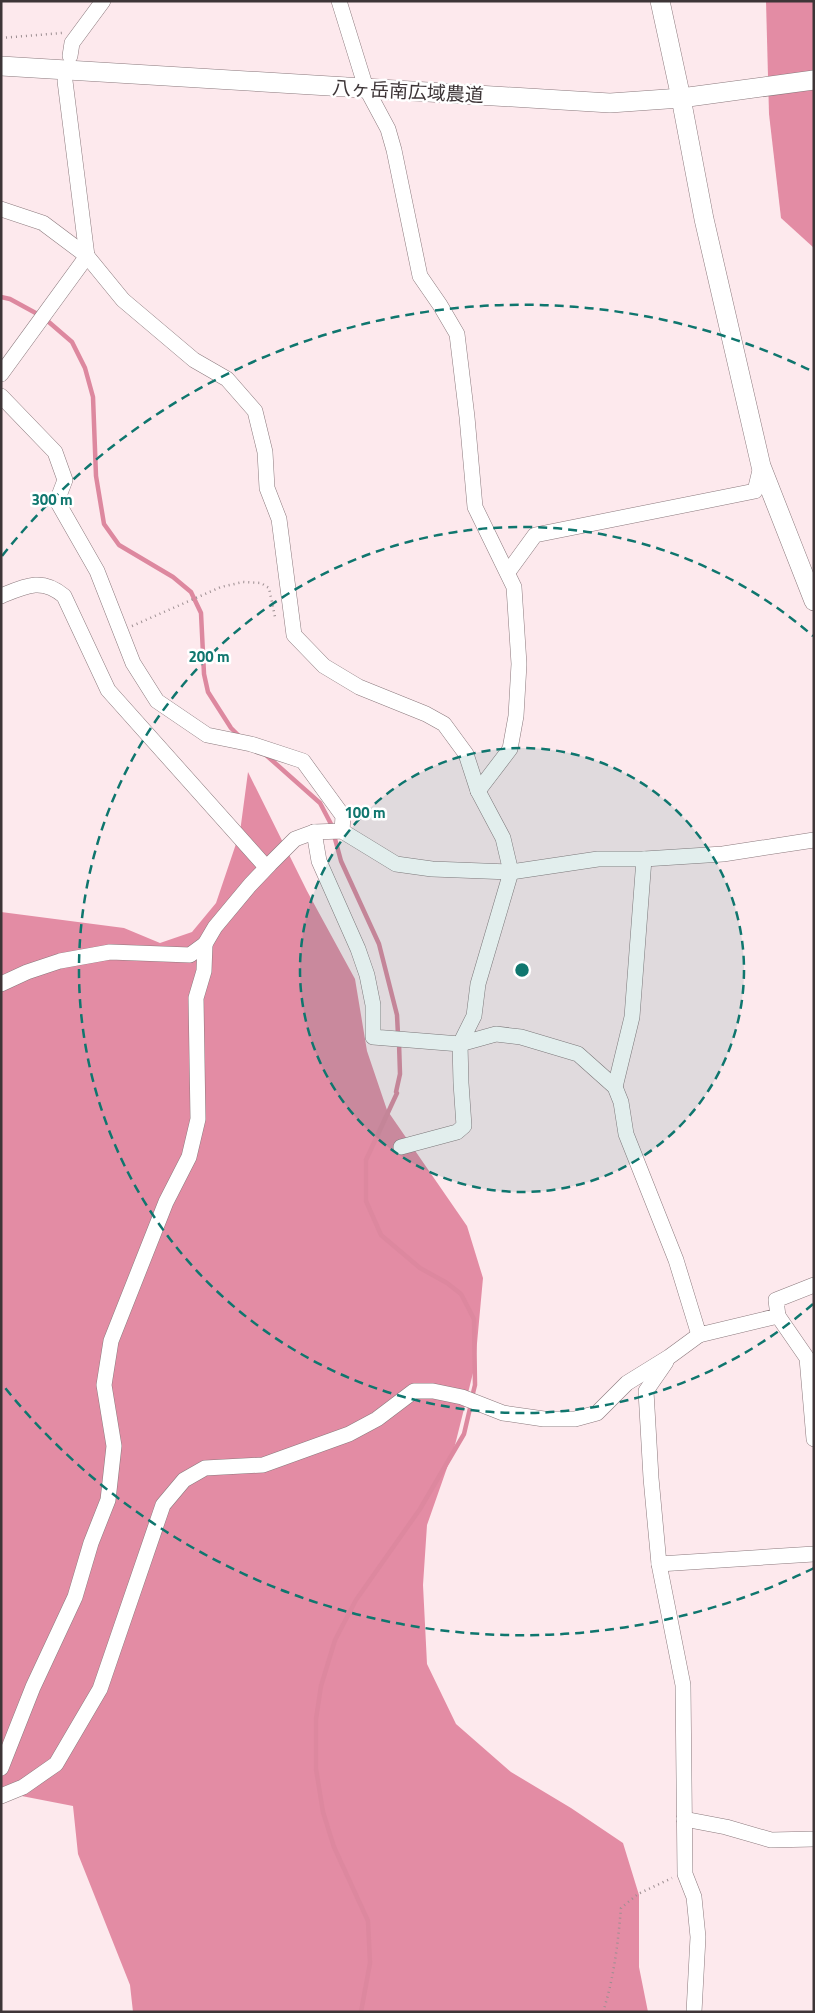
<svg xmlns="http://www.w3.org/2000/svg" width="815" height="2013" viewBox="0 0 815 2013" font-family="'Titillium Web','Noto Sans JP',sans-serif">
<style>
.forest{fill:#e38ca4}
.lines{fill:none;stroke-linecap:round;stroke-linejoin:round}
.stream{stroke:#dd889f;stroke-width:4.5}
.minor-casing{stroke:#8b797d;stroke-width:16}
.tertiary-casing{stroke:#8b797d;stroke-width:20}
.path{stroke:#9c8e91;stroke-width:2.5;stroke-dasharray:1 4;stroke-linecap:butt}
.minor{stroke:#fff;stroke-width:15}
.tertiary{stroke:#fff;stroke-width:19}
.ring{fill:none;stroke:#0f766e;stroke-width:2.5;stroke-dasharray:9 6}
.labels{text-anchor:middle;stroke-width:5;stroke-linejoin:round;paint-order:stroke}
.street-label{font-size:19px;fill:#3d3537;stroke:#fff}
.centre{fill:#0f766e;stroke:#fff;stroke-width:2.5}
.ring-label{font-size:15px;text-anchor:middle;font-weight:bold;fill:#0f766e;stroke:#fff;stroke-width:5;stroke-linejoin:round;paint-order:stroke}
</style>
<rect width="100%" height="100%" fill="#fde9ed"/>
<g class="forest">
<polygon points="766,1 814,1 814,248 781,218 769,114"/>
<polygon points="248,772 307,891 355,979 367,1051 387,1110 467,1226 483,1278 475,1365 455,1445 427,1525 423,1585 427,1664 456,1724 511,1772 571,1808 623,1843 639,1895 639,1967 648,2012 133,2012 130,1985 78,1854 73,1806 1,1792 1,912 124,928 160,943 192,932 216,903 240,832"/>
</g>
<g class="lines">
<g class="stream">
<polyline points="1,297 10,299 43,317 72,342 85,368 93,397 96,476 104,524 119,545 173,577 191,592 201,613 204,674 208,692 231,728 241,738"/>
<polyline points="266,755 320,803 331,824 341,861 379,944 397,1015 398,1035"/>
<polyline points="399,1043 400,1074 396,1092 397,1093 366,1160 366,1201 381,1235 420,1268 447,1283 461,1294 474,1319 475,1385 472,1397"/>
<polyline points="361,2012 370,1963 368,1921 334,1847 323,1812 316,1769 316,1719 321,1686 335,1640 356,1600 420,1509 464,1434 471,1404"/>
</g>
<g class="minor-casing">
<g id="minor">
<polyline points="339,1 366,88 388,129 394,150 420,276 440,305 457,334 467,417 475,507 514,587 519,664 516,716 510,749 478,791"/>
<polyline points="70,56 72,43 103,1"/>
<polyline points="1,209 43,223 87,256 123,300 194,360 227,379 255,411 265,452 267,488 279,519 294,635 324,666 359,687 426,714 444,724 466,754 478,791 503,838 511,872 478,984 474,1016 460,1044 496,1034 521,1037 578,1054 615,1087 621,1102 626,1134 676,1260 699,1335 778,1316 776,1300 814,1285"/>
<polyline points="1,374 87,256 65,81"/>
<polyline points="1,396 55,452 65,480 57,501 97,571 133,663 157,701 207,735 251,744 303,761 343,816 342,831"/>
<polyline points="508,572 535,535 755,491 761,466"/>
<path d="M1 596C25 586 42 577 64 596L108 690 266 867"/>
<polyline points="314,832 319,861 358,949 367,975 373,1005 373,1037 460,1044 461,1083 464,1126 457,1132 401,1147"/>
<polyline points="1,984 27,972 60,961 110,952 190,955 205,944 215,927 250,885 270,864 295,839 314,832 342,831 396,864 432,869 511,872 598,859 644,859 723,854 814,840"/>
<polyline points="615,1087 632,1017 644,859"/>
<polyline points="778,1316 807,1358 814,1439"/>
<polyline points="666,1362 646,1391 651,1478 659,1564 683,1685 685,1874 694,1897 698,1937 694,2012"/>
<polyline points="659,1564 814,1554"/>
<polyline points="1,1768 33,1687 75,1597 91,1543 108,1500 114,1446 104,1385 111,1341 166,1202 189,1157 198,1119 196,998 204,971 205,944"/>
<polyline points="1,1796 23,1787 56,1764 100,1689 163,1505 184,1480 205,1468 263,1465 349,1434 377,1419 414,1391 433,1391 462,1397 503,1413 544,1419 575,1419 597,1413 627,1383 669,1357 699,1335"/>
<polyline points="684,1819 726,1827 771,1840 814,1839"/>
</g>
</g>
<g class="tertiary-casing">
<g id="tertiary">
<polyline points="660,1 681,98 704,219 761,466 814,601"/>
<polyline points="1,66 610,103 681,98 814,80"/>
</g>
</g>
<g class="path">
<polyline points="1,38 62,33"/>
<polyline points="132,626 221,587 243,582 261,583 269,588 275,617"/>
<path d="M603 2012C614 1978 618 1943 621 1908L638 1894 672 1878"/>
</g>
<use href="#minor" class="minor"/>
<use href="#tertiary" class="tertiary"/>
</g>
<circle cx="522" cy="970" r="222" fill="#0f766e" fill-opacity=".12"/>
<g class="ring">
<circle cx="522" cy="970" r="222"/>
<path d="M813 1304A443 443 0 1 1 813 636"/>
<path d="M814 1568A665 665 0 0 1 2 1384M2 556A665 665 0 0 1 814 372"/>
</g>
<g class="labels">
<g class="street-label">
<text transform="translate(408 91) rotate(3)" y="7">八ヶ岳南広域農道</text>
</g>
</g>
<circle cx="522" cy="970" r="8" class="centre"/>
<g class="ring-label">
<text x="52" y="505">300 m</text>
<text x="209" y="662">200 m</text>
<text x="365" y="818">100 m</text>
</g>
<rect width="815" height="2013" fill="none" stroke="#3d3537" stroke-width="5"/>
</svg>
